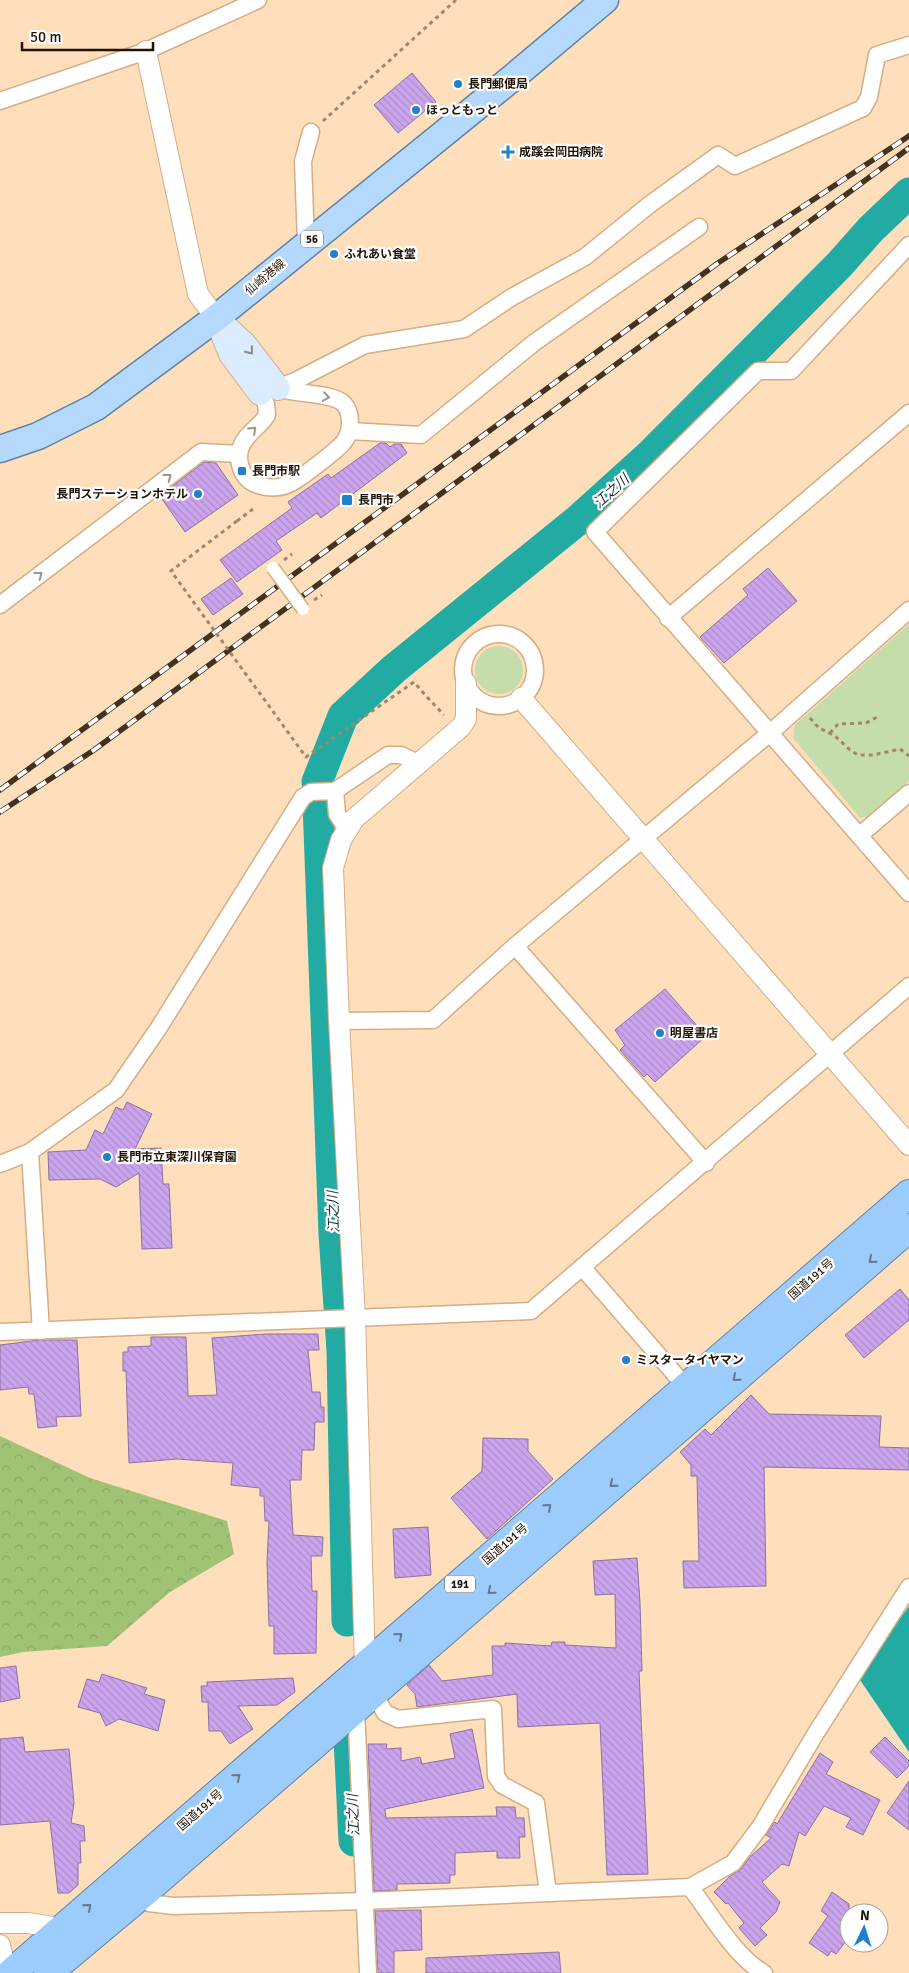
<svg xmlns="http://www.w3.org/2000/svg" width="909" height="1973" viewBox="0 0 909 1973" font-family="Signika,'Noto Sans JP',sans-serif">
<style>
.forest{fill:url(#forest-crowns)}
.green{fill:#c5dcab}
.water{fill:#22aba3}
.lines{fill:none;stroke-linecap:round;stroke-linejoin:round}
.river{stroke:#22aba3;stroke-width:31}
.building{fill:url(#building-back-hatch);stroke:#8b73a0}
.minor-casing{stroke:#d4ad84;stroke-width:19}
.tertiary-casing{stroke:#d4ad84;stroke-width:22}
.secondary-casing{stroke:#d4ad84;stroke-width:26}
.primary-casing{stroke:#6083a5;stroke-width:29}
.trunk-casing{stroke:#6083a5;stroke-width:30}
.path{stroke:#a0876e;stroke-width:3;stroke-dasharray:4 4;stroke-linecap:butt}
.minor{stroke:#fff;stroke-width:16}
.tertiary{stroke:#fff;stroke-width:20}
.secondary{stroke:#daecfe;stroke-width:24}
.primary{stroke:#b4d9fd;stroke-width:26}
.trunk{stroke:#9bccfc;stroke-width:28}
.rail-casing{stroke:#433220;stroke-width:5.5}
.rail{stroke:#fff;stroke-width:4;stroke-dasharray:11;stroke-linecap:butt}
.pedestrian-bridge-casing{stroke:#d4ad84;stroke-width:15;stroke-linecap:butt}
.path-bridge{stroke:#a0876e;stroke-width:3;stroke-dasharray:4 4;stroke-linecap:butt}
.pedestrian-bridge{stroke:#fff;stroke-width:12}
.oneway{stroke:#878a8e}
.oneway2{stroke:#9b958e}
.oneway3{stroke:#64798c}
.poi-dot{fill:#2180cc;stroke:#fff;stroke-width:2}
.labels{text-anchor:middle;stroke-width:4.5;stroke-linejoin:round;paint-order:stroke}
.shield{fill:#fff;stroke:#645a4f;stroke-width:1}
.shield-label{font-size:11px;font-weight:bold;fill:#211304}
.poi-label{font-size:12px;font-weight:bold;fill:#211304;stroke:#fff;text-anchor:start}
.street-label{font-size:12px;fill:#211304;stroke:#fff}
.water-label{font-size:14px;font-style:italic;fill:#1a302e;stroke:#fff}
</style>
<defs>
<pattern id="forest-crowns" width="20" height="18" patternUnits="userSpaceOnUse" patternTransform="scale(1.25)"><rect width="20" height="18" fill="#9fc274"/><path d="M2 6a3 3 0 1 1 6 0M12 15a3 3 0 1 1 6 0" fill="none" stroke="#89a663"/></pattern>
<pattern id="building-back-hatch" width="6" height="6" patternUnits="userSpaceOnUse" patternTransform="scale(1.25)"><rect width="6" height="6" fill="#cba4ee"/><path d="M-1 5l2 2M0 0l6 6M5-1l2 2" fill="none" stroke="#ae8cca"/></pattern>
</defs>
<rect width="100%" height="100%" fill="#ffdebc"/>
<polygon class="forest" points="0,1436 90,1478 227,1521 234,1554 170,1592 107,1646 23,1652 0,1657"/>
<g class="green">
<polygon points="909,624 909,781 870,816 860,818 793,738 795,725"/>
<circle cx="499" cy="670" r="24"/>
</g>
<polygon class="water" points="909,1606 909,1752 858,1677"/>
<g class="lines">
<g class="river">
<polyline points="317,782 343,716 394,669 578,520 651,454 839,265 871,229 909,193"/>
<polyline points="318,803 334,1234 342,1350 347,1621"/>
<polyline points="349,1738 354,1841"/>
</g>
</g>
<g class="building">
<polygon points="412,73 436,102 398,133 374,105"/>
<polygon points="380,443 386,443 390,447 394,444 401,444 407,453 321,518 317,513 276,541 282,550 237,582 220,560 292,508 288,502 328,474 331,478"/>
<polygon points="204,462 216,463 238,495 185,532 160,496"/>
<polygon points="768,568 797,601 724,663 700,637 748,595 743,589"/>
<polygon points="231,578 243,594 213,615 201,599"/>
<polygon points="665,989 706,1036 655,1082 647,1074 644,1077 620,1050 625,1045 615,1030"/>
<polygon points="127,1102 152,1114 135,1149 161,1148 163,1184 169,1184 172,1248 142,1249 139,1173 116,1187 100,1179 49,1180 48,1152 86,1150 95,1130 103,1134 116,1107 123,1110"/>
<polygon points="900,1289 909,1300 909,1320 864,1358 845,1335"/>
<polygon points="266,1334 318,1334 319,1350 308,1350 312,1392 320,1392 321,1407 324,1407 324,1422 315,1422 314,1450 302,1450 301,1480 290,1480 293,1535 323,1537 322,1556 311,1556 312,1591 317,1591 316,1653 274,1654 274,1626 269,1626 267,1562 269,1521 265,1521 264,1496 260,1496 260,1488 231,1485 233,1463 177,1459 129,1463 126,1371 123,1371 123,1352 128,1352 128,1347 151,1346 151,1337 186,1337 188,1396 217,1395 212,1338"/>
<polygon points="39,1340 77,1340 81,1416 56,1417 57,1426 38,1428 34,1394 29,1394 28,1387 0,1390 0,1345"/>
<polygon points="751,1395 769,1414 881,1416 879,1447 909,1448 909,1470 764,1467 766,1586 684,1588 683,1561 699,1561 697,1476 691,1476 691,1465 680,1452 705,1429 711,1435"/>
<polygon points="483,1438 528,1439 528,1451 553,1479 487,1539 451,1498 482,1471"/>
<polygon points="428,1527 431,1575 395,1578 393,1529"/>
<polygon points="637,1558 640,1603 642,1671 639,1671 648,1874 607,1875 600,1723 518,1727 517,1694 417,1707 415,1694 407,1685 429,1665 442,1681 493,1675 492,1646 505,1646 505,1643 551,1646 552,1642 565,1642 565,1645 616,1648 615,1594 595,1595 593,1561"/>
<polygon points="16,1666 20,1698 0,1702 0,1668"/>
<polygon points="102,1674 147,1688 144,1694 165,1700 158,1731 119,1719 106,1726 100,1713 78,1707 87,1679 99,1682"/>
<polygon points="293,1678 295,1692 277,1705 238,1706 253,1729 230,1744 221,1731 209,1731 208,1702 202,1702 201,1686 207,1686 207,1682"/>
<polygon points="472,1729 484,1788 385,1809 386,1818 497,1816 496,1807 515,1807 516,1818 524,1818 525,1837 519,1837 520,1858 497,1858 497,1851 455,1853 455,1875 450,1875 450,1883 397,1884 397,1890 374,1891 368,1744 387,1744 386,1749 401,1748 401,1761 420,1757 422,1764 455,1758 450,1734"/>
<polygon points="23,1737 25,1752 69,1749 74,1803 71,1823 84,1826 85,1841 80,1841 81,1863 78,1863 78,1885 69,1893 58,1893 50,1821 0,1825 0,1739"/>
<polygon points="885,1737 909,1761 909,1766 897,1778 870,1752"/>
<polygon points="820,1753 833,1762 826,1774 880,1800 863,1835 846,1827 851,1818 824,1806 805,1836 799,1832 789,1866 782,1864 762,1882 780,1902 776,1912 760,1928 767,1935 755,1946 739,1928 744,1923 728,1903 726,1904 714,1892 729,1877 741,1869 750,1857 771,1838 766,1835 775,1822 777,1824"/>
<polygon points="909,1781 909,1830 887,1813"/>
<polygon points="832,1892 849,1904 849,1937 836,1954 831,1951 828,1956 809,1943 828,1916 821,1911"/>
<polygon points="421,1910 422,1950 394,1951 394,1973 378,1973 375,1911"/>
<polygon points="559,1952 561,1973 426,1973 426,1958"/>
</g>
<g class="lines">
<g class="minor-casing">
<g id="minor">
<polyline points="0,101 146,51 258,0"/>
<polyline points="306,244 303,161 311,132"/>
<polyline points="909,245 791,371 758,371 595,532 909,893"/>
<polyline points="278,388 295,381 365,345 464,329 512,297 585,257 649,205 718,155 735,166 863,108 869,97 877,55 909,45"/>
<path d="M260 393 266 404 267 415C260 427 246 433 241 447 237 456 239 464 243 473 251 488 276 491 291 483 301 478 335 452 343 443 351 434 353 414 344 404 333 392 295 395 278 388"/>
<polyline points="349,431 421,435 535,342 699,227"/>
<polyline points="0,605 201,452 239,454"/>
<polyline points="668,618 909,413"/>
<circle cx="499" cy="670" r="36"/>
<polyline points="335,791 337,814 346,828"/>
<polyline points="860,835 909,793"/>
<polyline points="515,946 706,1163"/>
<polyline points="339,1021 433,1020 515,946 771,732 909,610"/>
<polyline points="30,1152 116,1090 158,1029 303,797 311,792 335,791 388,755 401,755 418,763"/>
<polyline points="0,1164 30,1152 41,1331"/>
<polyline points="582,1267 686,1387"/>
<polyline points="0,1332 531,1311 909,986"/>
<polyline points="374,1693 385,1713 398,1719 493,1709 496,1776 502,1785 536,1803 548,1893"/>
<polyline points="356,1708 368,1973"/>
<path d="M690 1887C710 1913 736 1958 764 1973"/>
<polyline points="136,1892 149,1903 173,1906 365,1901 690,1887 733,1863 760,1827 816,1733 909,1587"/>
</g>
</g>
<g class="tertiary-casing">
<g id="tertiary">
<polyline points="146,51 198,294 216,318"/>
<polyline points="521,698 909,1145"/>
<polyline points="367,1675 365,1667 355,1318 339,1021 333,868 341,840 354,819 461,727 466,719 466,683"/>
<polyline points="0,1923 28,1923 72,1930"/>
<polyline points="0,1945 3,1958 2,1973"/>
</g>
</g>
<g class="secondary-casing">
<g id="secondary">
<polyline points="216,318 244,344 278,388"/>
<polyline points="220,327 231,354 260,393"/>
</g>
</g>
<g class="primary-casing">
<polyline id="primary" points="0,449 38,436 96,407 216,318 511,79 605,0"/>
</g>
<g class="trunk-casing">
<g id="trunk">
<polyline points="11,1973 909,1194"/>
<polyline points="48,1973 140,1896 909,1228"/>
</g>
</g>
<g class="path">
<polyline points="323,121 456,0"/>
<polyline points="237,521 253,509"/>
<polyline points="284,560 292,554"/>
<polyline points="314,600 322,595"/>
<polyline points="427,697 444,715"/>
<polyline points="810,718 819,728 835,736 850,750 858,755 873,755 900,749 909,756"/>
<polyline points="830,733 838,724 866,723 879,716"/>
</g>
<use href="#minor" class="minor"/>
<use href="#tertiary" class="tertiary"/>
<use href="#secondary" class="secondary"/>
<use href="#primary" class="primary"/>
<use href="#trunk" class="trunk"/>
<g class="rail-casing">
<g id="rail">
<polyline points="0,790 718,263 909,136"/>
<polyline points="0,812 94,750 909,148"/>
</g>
</g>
<use href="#rail" class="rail"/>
<g class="pedestrian-bridge-casing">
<polyline id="pedestrian-bridge" points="273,568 303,609"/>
</g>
<polyline class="path-bridge" points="237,521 171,571 306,757 414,682 427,697"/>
<use href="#pedestrian-bridge" class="pedestrian-bridge"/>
</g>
<defs><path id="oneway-chevron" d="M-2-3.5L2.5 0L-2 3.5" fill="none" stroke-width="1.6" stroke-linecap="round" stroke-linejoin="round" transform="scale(1.25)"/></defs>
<use class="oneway" href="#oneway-chevron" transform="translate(250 351) rotate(52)"/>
<g class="oneway2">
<use href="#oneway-chevron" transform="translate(326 397) rotate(9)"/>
<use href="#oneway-chevron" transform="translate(253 430) rotate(-43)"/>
<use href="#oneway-chevron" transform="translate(168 477) rotate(-37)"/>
<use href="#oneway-chevron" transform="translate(39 575) rotate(-37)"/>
</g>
<g class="oneway3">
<use href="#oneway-chevron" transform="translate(872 1260) rotate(139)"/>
<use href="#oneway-chevron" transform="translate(736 1378) rotate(139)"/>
<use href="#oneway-chevron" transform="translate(613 1484) rotate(139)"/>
<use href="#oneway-chevron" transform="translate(548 1507) rotate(-41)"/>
<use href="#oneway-chevron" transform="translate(491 1591) rotate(139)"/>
<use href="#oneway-chevron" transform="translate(399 1636) rotate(-41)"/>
<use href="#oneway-chevron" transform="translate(237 1777) rotate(-41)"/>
<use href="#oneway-chevron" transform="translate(88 1907) rotate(-41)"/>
</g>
<g class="poi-dot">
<circle cx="458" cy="84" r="5"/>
<circle cx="416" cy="110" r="5"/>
<path d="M505.5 144.5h5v5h5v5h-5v5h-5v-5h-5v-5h5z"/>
<circle cx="334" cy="254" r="5"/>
<rect x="237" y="466" width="10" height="10" rx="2.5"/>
<circle cx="198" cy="494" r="5"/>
<rect x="341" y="494" width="12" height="12" rx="2.5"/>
<circle cx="660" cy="1033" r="5"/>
<circle cx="107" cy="1157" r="5"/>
<circle cx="626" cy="1360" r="5"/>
</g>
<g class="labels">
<g class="shield">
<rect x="301" y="230.5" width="22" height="17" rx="4"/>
<rect x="445" y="1575.5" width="30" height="17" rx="4"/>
</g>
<g class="shield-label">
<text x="312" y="243">56</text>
<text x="460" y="1588">191</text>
</g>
<g class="poi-label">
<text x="468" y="88">長門郵便局</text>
<text x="426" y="114">ほっともっと</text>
<text x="519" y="156">成蹊会岡田病院</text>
<text x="344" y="258">ふれあい食堂</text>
<text x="252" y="475">長門市駅</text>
<text x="188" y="498" text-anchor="end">長門ステーションホテル</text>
<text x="358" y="504">長門市</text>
<text x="670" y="1037">明屋書店</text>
<text x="117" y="1161">長門市立東深川保育園</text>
<text x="636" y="1364">ミスタータイヤマン</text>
</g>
<g class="street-label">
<text transform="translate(265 277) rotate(-40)" y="4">仙崎港線</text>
<text transform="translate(811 1279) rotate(-41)" y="4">国道191号</text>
<text transform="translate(505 1544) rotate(-41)" y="4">国道191号</text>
<text transform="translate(200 1810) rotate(-41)" y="4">国道191号</text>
</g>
<g class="water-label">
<text transform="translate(611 491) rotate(-42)" y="5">江之川</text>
<text transform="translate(333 1212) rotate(-92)" y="5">江之川</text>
<text transform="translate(353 1815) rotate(-93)" y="5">江之川</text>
</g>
</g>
<g transform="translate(864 1928) rotate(4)"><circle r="24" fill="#ffffff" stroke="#a6a19b"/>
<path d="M0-4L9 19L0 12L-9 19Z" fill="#2180cc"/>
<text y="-8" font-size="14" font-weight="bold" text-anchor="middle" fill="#211304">N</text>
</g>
<path d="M22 42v8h131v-8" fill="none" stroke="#211304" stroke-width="2.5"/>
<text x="30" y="42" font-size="15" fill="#211304" stroke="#ffffff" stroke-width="4" paint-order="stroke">50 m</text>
</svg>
